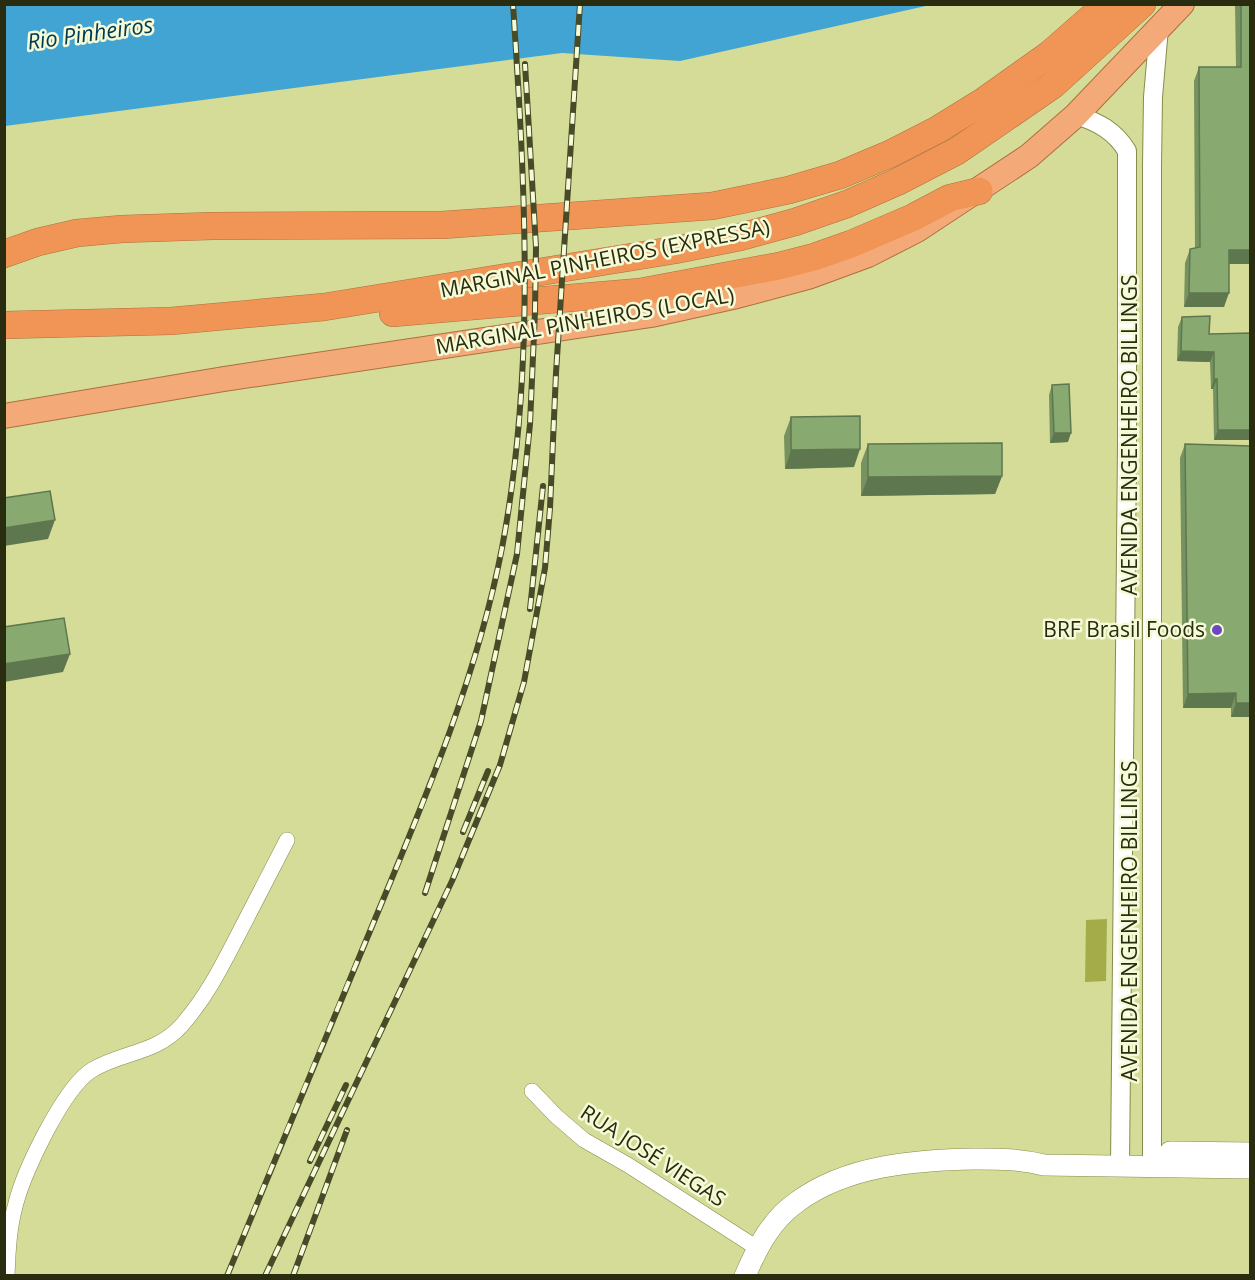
<svg xmlns="http://www.w3.org/2000/svg" width="1255" height="1280" viewBox="0 0 1255 1280" font-family="'Open Sans',sans-serif">
<style>
.green{fill:#a4ac4a}
.water{fill:#42a4d3}
.lines{fill:none;stroke-linecap:round;stroke-linejoin:round}
.minor-casing{stroke:#868c4a;stroke-width:16}
.tertiary-casing{stroke:#868c4a;stroke-width:20}
.secondary-casing{stroke:#868c4a;stroke-width:22}
.trunk-casing{stroke:#ab703e;stroke-width:26}
.motorway-casing{stroke:#ab703e;stroke-width:28}
.minor{stroke:#fff;stroke-width:15}
.tertiary{stroke:#fff;stroke-width:18}
.secondary{stroke:#fff;stroke-width:21}
.trunk{stroke:#f4aa78;stroke-width:24}
.motorway{stroke:#f19556;stroke-width:27}
.rail-casing{stroke:#484b28;stroke-width:6}
.rail{stroke:#f5fad7;stroke-width:4;stroke-dasharray:11;stroke-linecap:butt}
.wall{fill:#759260}
.shaded-wall{fill:#5f774e}
.building{fill:#88aa70;stroke:#5f774e;stroke-width:1.5}
.poi-dot{fill:#6c47bf;stroke:#f5fad7;stroke-width:2}
.labels{text-anchor:middle;stroke-width:5;stroke-linejoin:round;paint-order:stroke}
.street-label{font-size:21px;fill:#2a2c10;stroke:#f5fad7}
.poi-label{font-size:21px;fill:#2a2c10;stroke:#f5fad7;text-anchor:end}
.water-label{font-size:22px;font-style:italic;fill:#003b53;stroke:#f5fad7}
</style>
<rect width="100%" height="100%" fill="#d4dc97"/>
<polygon class="green" points="1107,919 1106,981 1085,982 1086,920"/>
<polygon class="water" points="4,5 5,4 930,5 680,61 562,53 5,126"/>
<g class="lines">
<g class="minor-casing">
<g id="minor">
<polyline points="532,1091 556,1116 584,1140 628,1165 757,1248"/>
<path d="M7 1276C8 1251 9 1227 16 1203 24 1171 64 1087 92 1070 121 1052 156 1054 181 1026 206 998 222 966 239 933 255 902 271 871 287 840"/>
</g>
</g>
<g class="tertiary-casing">
<g id="tertiary">
<path d="M1076 115C1098 122 1115 131 1127 151V447L1120 1166"/>
<polyline points="1152,1167 1152,166 1153,97 1159,28"/>
</g>
</g>
<g class="secondary-casing">
<g id="secondary">
<polyline points="1170,1152 1250,1153"/>
<path d="M745 1276C757 1248 771 1220 797 1202 847 1165 916 1160 976 1159 1001 1159 1020 1159 1044 1165L1250 1168"/>
</g>
</g>
<g class="trunk-casing">
<polyline id="trunk" points="4,416 224,379 651,315 737,296 808,277 868,255 917,230 1029,156 1076,115 1182,4"/>
</g>
<g class="motorway-casing">
<g id="motorway">
<polyline points="4,254 38,242 77,233 122,229 212,226 442,225 712,206 789,190 840,175 890,154 937,130 984,101 1050,54 1107,4"/>
<polyline points="393,313 640,292 779,266 814,257 851,244 914,217 950,198 979,191"/>
<polyline points="4,325 171,321 324,307 675,250 740,237 795,222 847,204 897,182 957,151 1053,85 1142,4"/>
</g>
</g>
<use href="#minor" class="minor"/>
<use href="#tertiary" class="tertiary"/>
<use href="#secondary" class="secondary"/>
<use href="#trunk" class="trunk"/>
<use href="#motorway" class="motorway"/>
<g class="rail-casing">
<g id="rail">
<polyline points="530,609 543,486"/>
<polyline points="463,832 488,771"/>
<polyline points="425,893 481,721 517,554 530,424 535,311 536,247 525,64"/>
<polyline points="310,1161 346,1085"/>
<path d="M227 1276C276 1157 325 1038 375 919 425 799 477 677 502 548 536 368 525 186 513 4"/>
<polyline points="265,1276 452,881 500,765 524,682 545,568 550,508 556,373 580,4"/>
<polyline points="293,1276 347,1130"/>
</g>
</g>
<use href="#rail" class="rail"/>
</g>
<g class="wall">
<polygon points="1235,4 1251,4 1251,264 1229,264 1224,307 1184,307 1185,263 1190,249 1195,248 1194,81 1199,67 1236,67"/>
<polygon points="1182,317 1209,334 1251,333 1251,440 1214,440 1213,389 1211,389 1210,362 1177,361 1178,327"/>
<polygon points="1052,385 1068,442 1050,443 1049,395"/>
<polygon points="791,417 854,467 785,469 784,436"/>
<polygon points="868,444 1002,476 995,494 861,496 861,463"/>
<polygon points="1185,444 1251,446 1251,717 1231,717 1231,708 1183,708 1180,458"/>
</g>
<g class="shaded-wall">
<polygon points="1229,250 1251,250 1251,264 1223,264"/>
<polygon points="1189,293 1229,293 1224,307 1184,307"/>
<polygon points="1181,351 1214,352 1210,362 1177,361"/>
<polygon points="1214,379 1217,379 1213,389 1211,389"/>
<polygon points="1218,430 1251,430 1251,440 1214,440"/>
<polygon points="1054,433 1071,433 1068,442 1050,443"/>
<polygon points="860,449 854,467 785,469 791,450"/>
<polygon points="1002,476 995,494 861,496 868,477"/>
<polygon points="55,520 48,539 4,546 4,528"/>
<polygon points="70,654 63,672 4,682 4,664"/>
<polygon points="1236,693 1231,708 1183,708 1188,694"/>
<polygon points="1236,703 1251,703 1251,717 1231,717"/>
</g>
<g class="building">
<polygon points="1241,4 1251,4 1251,250 1229,250 1229,293 1189,293 1190,249 1200,247 1199,67 1241,67"/>
<polygon points="1210,316 1209,334 1251,333 1251,430 1218,430 1217,379 1214,379 1214,352 1181,351 1182,317"/>
<polygon points="1069,384 1071,433 1054,433 1052,385"/>
<polygon points="860,416 860,449 791,450 791,417"/>
<polygon points="1002,443 1002,476 868,477 868,444"/>
<polygon points="1185,444 1251,446 1251,703 1236,703 1236,693 1188,694"/>
<polygon points="50,491 55,520 4,528 4,498"/>
<polygon points="64,618 70,654 4,664 4,627"/>
</g>
<circle class="poi-dot" cx="1217" cy="630" r="6"/>
<g class="labels">
<g class="street-label">
<text transform="translate(605 259) rotate(-11)" y="7">MARGINAL PINHEIROS (EXPRESSA)</text>
<text transform="translate(585 321) rotate(-10)" y="7">MARGINAL PINHEIROS (LOCAL)</text>
<text transform="translate(1130 435) rotate(-90)" y="7">AVENIDA ENGENHEIRO BILLINGS</text>
<text transform="translate(1130 921) rotate(-90)" y="7">AVENIDA ENGENHEIRO BILLINGS</text>
<text transform="translate(653 1156) rotate(33)" y="7">RUA JOSÉ VIEGAS</text>
</g>
<g class="poi-label">
<text x="1205" y="637">BRF Brasil Foods</text>
</g>
<g class="water-label">
<text transform="translate(90 33) rotate(-8)" y="8">Rio Pinheiros</text>
</g>
</g>
<rect width="1255" height="1280" fill="none" stroke="#2a2c10" stroke-width="12"/>
</svg>
